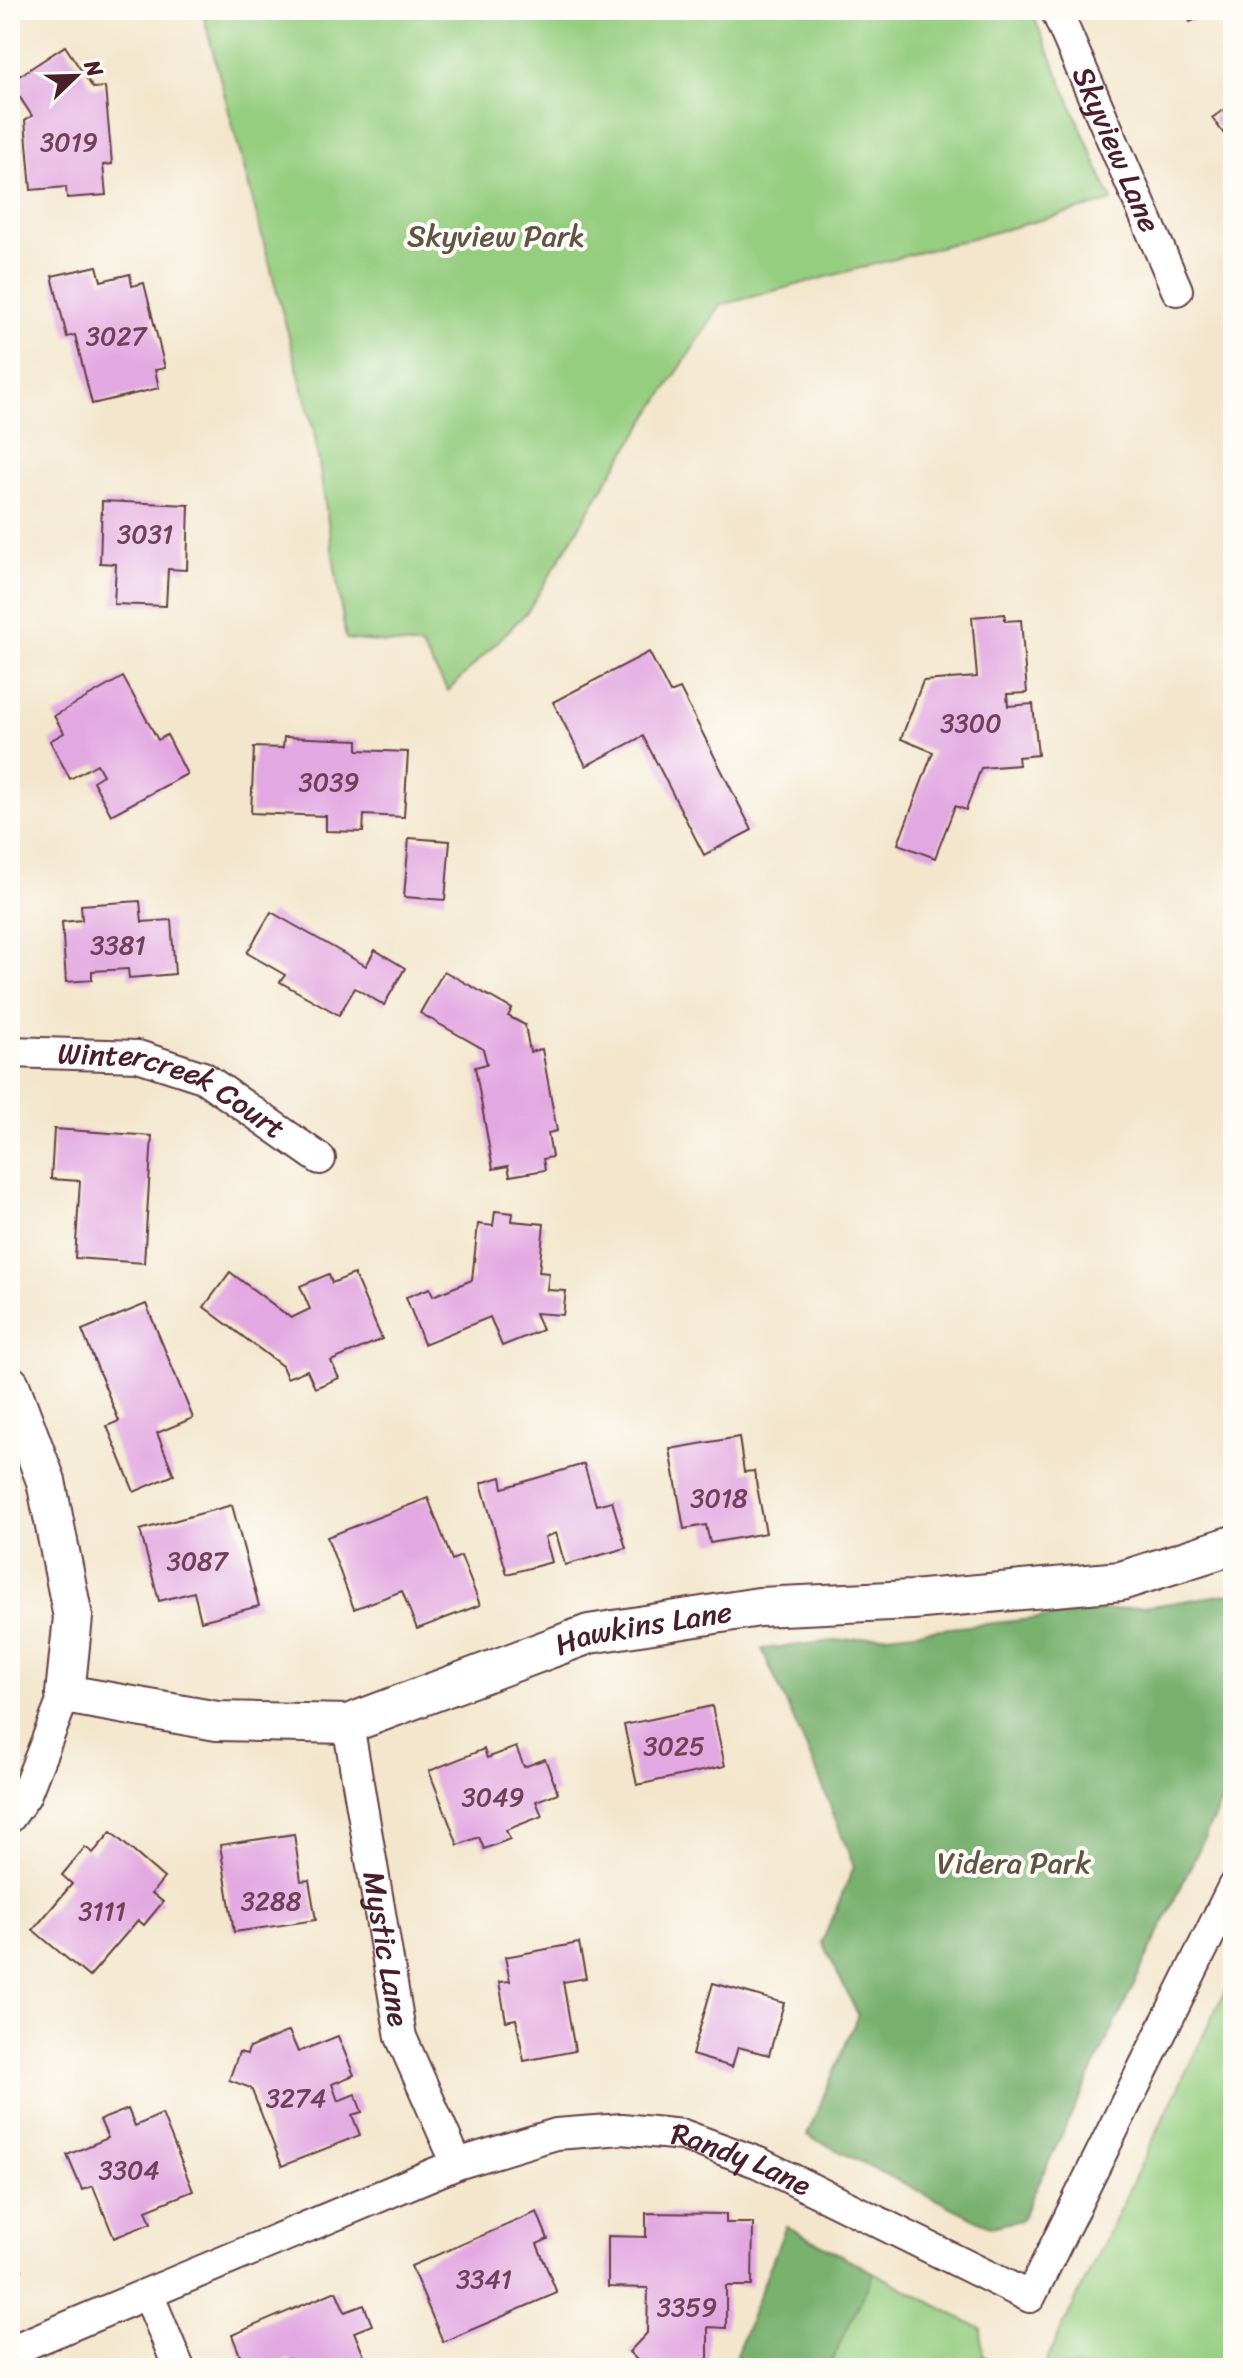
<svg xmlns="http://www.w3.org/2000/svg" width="1243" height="2378" viewBox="0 0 1243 2378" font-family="Sriracha,sans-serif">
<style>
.green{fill:#96ce80;stroke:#707656;stroke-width:2}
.forest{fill:#78b16e;stroke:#61684c;stroke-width:2}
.building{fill:#e2a8e1}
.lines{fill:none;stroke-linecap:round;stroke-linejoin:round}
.minor-casing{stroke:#633d43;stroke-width:34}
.tertiary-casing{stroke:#633d43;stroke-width:42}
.minor{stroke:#fff;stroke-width:30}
.tertiary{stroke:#fff;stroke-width:38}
.labels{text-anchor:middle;stroke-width:8;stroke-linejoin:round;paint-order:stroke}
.number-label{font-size:26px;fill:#704158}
.street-label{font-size:30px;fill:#4a1f2b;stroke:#fdfcf7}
.park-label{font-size:30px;fill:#615444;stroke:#fdfcf7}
</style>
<rect width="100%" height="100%" fill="#fdfcf7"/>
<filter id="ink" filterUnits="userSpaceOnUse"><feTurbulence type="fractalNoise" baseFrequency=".0125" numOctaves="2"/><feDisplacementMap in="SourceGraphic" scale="16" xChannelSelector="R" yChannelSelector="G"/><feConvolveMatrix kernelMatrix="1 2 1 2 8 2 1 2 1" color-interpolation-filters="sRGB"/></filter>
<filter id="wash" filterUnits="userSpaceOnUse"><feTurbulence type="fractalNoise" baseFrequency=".006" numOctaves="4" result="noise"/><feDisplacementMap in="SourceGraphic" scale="32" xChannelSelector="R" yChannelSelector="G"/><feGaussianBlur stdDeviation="1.8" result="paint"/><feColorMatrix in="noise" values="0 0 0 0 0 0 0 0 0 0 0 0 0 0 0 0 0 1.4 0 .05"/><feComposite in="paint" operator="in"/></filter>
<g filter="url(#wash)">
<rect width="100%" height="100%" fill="#f3e6cc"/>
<g class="green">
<polygon points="202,10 1031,10 1112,201 721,305 613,471 528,611 448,691 421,646 346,639 314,431"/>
<polygon points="1233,1974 1233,2368 1043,2368"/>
<polygon points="786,2226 981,2329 983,2356 1010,2368 731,2368"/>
</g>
<g class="forest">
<polygon points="1233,1593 1233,1778 1021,2220 991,2227 807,2135 858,2015 822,1942 854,1867 817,1772 762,1649 1158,1605"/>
<polygon points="786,2226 874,2273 828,2368 731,2368"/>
</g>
<g id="blocks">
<g class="building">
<polygon points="1184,10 1216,10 1190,22"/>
<polygon points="65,46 93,88 105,87 112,164 103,165 106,195 67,198 66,187 31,190 25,120 32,116 10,82"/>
<polygon points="1233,103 1233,146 1212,118"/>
<polygon points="97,266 101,281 130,274 132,286 144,283 165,368 155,370 159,388 92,404 75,335 67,337 52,276"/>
<polygon points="102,501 189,505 187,570 168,569 166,606 114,604 116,564 100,563"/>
<polygon points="1005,614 1005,621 1021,620 1027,693 1007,694 1008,706 1033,704 1038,755 1018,757 1019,765 981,768 966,810 955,806 935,858 898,844 933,752 901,739 923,681 977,677 972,617"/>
<polygon points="649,652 670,693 680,689 752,830 704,855 643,736 586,766 553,702"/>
<polygon points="123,677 158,740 167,735 187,774 111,815 93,781 103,775 97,764 70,779 50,741 64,733 54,716"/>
<polygon points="284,737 358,740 358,750 408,752 404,817 364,815 363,832 326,831 326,816 251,813 254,747 283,748"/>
<polygon points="409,838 450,841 445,900 404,897"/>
<polygon points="140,901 142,922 171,920 175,974 129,978 128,969 92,971 92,980 66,982 62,922 82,920 81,905"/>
<polygon points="271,912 366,966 375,950 405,968 384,1005 355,988 339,1015 280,982 285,975 247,953"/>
<polygon points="444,971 512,1009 508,1016 525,1025 530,1052 542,1049 557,1131 548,1133 552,1157 543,1159 545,1170 510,1176 508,1166 493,1169 475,1067 487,1064 483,1049 420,1013"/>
<polygon points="54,1129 152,1136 144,1263 75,1258 80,1181 51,1179"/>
<polygon points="495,1211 513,1213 512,1221 544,1224 539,1272 549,1273 547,1290 566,1291 563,1315 535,1313 542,1330 502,1346 490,1317 424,1344 406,1297 430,1288 433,1296 472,1280 478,1224 493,1226"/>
<polygon points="230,1272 291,1318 310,1309 300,1286 329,1274 332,1283 354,1274 382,1339 331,1361 339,1378 315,1388 307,1370 287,1378 282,1366 204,1307"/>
<polygon points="146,1304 193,1418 157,1433 174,1475 134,1492 107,1426 119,1421 82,1330"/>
<polygon points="739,1437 744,1472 754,1471 766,1533 710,1543 706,1525 684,1529 670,1449"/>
<polygon points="584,1464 596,1505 612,1501 626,1548 565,1565 556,1533 545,1537 552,1562 507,1574 481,1483 501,1477 503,1488"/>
<polygon points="428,1498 452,1560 461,1556 480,1605 417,1629 402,1591 354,1609 327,1537"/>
<polygon points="232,1505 259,1606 201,1621 194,1592 159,1601 140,1530"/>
<polygon points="712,1706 725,1766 637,1785 624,1725"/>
<polygon points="516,1747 524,1767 545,1759 558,1793 536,1801 542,1816 506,1830 510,1839 484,1849 479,1837 458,1845 429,1771 484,1749 487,1758"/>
<polygon points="111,1832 164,1878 152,1893 163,1902 144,1925 138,1920 89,1977 33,1930 72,1884 62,1875 85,1847 93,1853"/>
<polygon points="294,1834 301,1881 309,1880 316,1920 234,1932 220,1845"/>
<polygon points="579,1943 586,1978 563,1982 575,2051 524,2061 516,2019 506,2021 499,1982 510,1981 505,1957"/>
<polygon points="713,1983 784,2003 769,2055 738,2047 732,2067 692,2055"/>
<polygon points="289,2031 298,2052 338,2036 354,2075 332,2084 338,2101 355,2094 362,2112 352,2115 360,2135 282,2166 251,2088 229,2080 239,2052 247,2054 249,2048"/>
<polygon points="128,2109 135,2126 162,2114 193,2191 146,2210 151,2223 114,2238 93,2186 82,2190 67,2155 108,2138 100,2120"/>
<polygon points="537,2212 548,2239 537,2244 557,2293 443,2342 411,2266"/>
<polygon points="646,2213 726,2214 726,2223 753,2223 752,2286 726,2286 726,2328 708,2327 708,2358 698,2368 645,2368 629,2352 647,2333 648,2288 608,2287 608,2236 646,2237"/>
<polygon points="10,2241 22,2270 10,2275"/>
<polygon points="336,2291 345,2312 364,2305 372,2325 354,2332 369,2368 292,2368 289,2359 268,2368 245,2368 232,2335"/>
</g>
</g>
</g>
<g filter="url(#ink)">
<use href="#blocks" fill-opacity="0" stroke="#633d43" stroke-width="2"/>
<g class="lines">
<g class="minor-casing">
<g id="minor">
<path id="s1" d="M1056 10 1177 290"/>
<path id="s2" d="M10 1052 138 1056 203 1077 320 1159"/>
<path id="s3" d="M348 1724 401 2037 457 2164"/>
<polyline points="10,1817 25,1796 65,1694"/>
<polyline points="148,2294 179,2368"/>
<path id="s4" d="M10 2351 457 2164 556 2134 622 2129 683 2135 759 2163 1030 2297 1233 1887"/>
</g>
</g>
<g class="tertiary-casing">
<g id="tertiary">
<path id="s5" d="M10 1385 46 1481 73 1617 65 1694 217 1721 348 1724 589 1634 759 1607 912 1600 1121 1581 1233 1545"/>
</g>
</g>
<use href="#minor" class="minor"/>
<use href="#tertiary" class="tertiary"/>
</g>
</g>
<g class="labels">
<g class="number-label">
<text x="69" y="151">3019</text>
<text x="116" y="345">3027</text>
<text x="145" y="543">3031</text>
<text x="971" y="732">3300</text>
<text x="329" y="791">3039</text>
<text x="118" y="954">3381</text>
<text x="719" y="1507">3018</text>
<text x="197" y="1570">3087</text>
<text x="674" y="1755">3025</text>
<text x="493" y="1806">3049</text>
<text x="271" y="1910">3288</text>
<text x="102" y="1920">3111</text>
<text x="296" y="2107">3274</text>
<text x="129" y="2179">3304</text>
<text x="484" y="2288">3341</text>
<text x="687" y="2316">3359</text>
</g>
<g class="street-label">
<text dy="10" stroke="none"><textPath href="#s1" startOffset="152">Skyview Lane</textPath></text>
<text dy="10" stroke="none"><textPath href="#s2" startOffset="170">Wintercreek Court</textPath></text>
<text dy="10" stroke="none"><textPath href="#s5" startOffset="916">Hawkins Lane</textPath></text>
<text dy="10" stroke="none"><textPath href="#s3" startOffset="228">Mystic Lane</textPath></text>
<text dy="10" stroke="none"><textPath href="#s4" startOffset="778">Randy Lane</textPath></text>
</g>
<g class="park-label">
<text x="496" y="246">Skyview Park</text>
<text x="1014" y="1873">Videra Park</text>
</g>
</g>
<rect width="1243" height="2378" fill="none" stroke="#fdfcf7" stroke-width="40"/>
<g transform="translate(76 76) rotate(67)" stroke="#fdfcf7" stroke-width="6" paint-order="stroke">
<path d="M0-6L14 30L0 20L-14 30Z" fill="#4a1f2b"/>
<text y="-12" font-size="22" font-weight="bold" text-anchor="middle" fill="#4a1f2b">N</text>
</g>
</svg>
